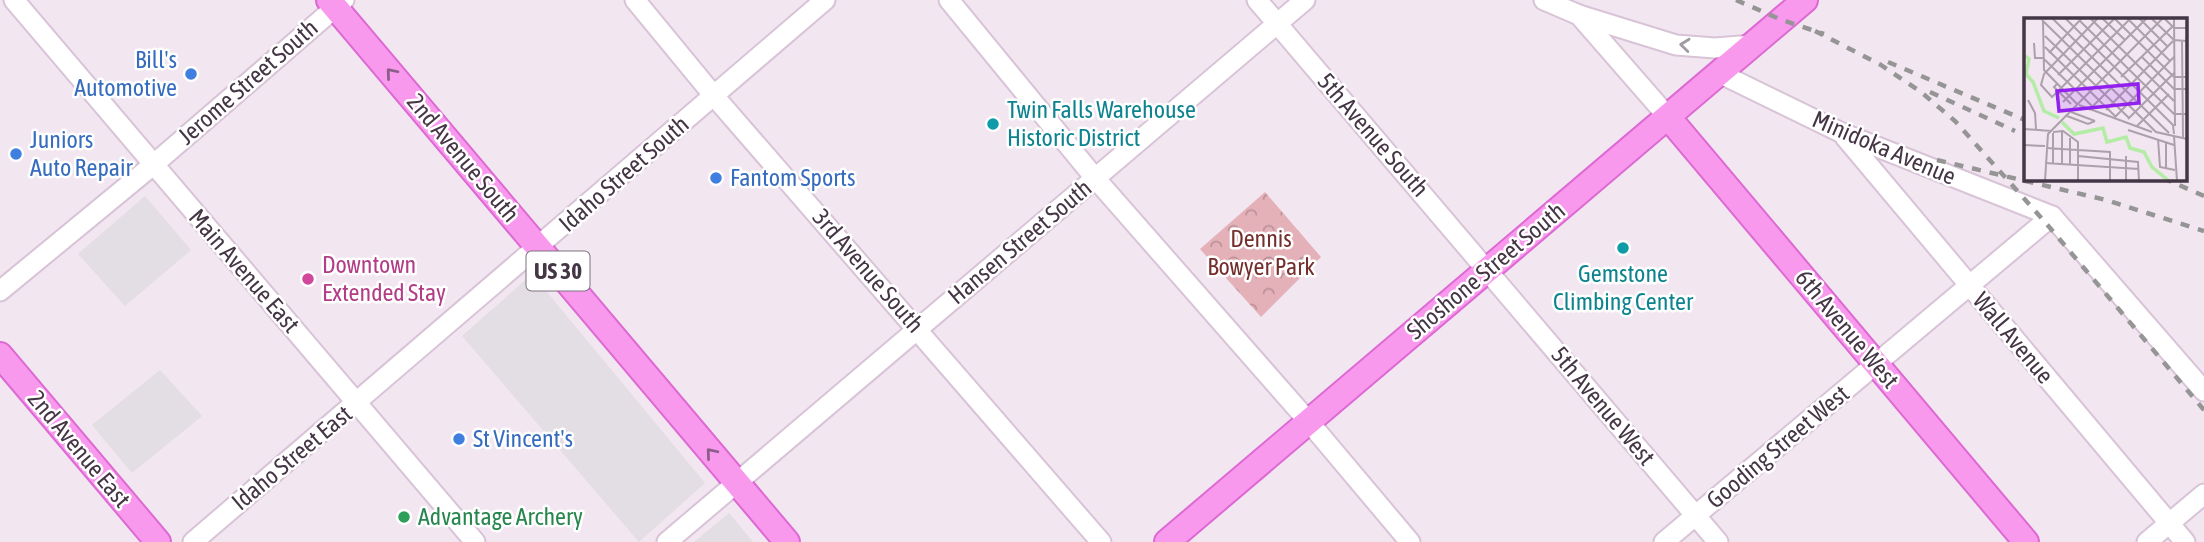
<svg xmlns="http://www.w3.org/2000/svg" width="2204" height="542" viewBox="0 0 2204 542" font-family="'Asap Condensed',sans-serif">
<style>
.forest{fill:url(#forest-crowns)}
.parking{fill:#e3dee3}
.lines{fill:none;stroke-linecap:round;stroke-linejoin:round}
.minor-casing{stroke:#d8c3d7;stroke-width:23}
.major-casing{stroke:#dd69d2;stroke-width:28}
.minor{stroke:#fff;stroke-width:19}
.major{stroke:#f999ee;stroke-width:24}
.rail{stroke:#959595;stroke-width:4.5;stroke-dasharray:9 9;stroke-linecap:butt}
.oneway{stroke:#a29aa2}
.oneway2{stroke:#8d5e89}
.shop-dot{fill:#3f7fe0;stroke:#fff;stroke-width:2.5}
.culture-dot{fill:#0f9aa8;stroke:#fff;stroke-width:2.5}
.hotel-dot{fill:#d1479c;stroke:#fff;stroke-width:2.5}
.leisure-dot{fill:#2e9e5b;stroke:#fff;stroke-width:2.5}
.labels{text-anchor:middle;stroke-width:5;stroke-linejoin:round;paint-order:stroke}
.shield{fill:#fff;stroke:#7d727d;stroke-width:2}
.shield-label{font-size:23px;font-weight:bold;fill:#453645}
.shop-label{font-size:24px;fill:#366cbe;stroke:#fff;text-anchor:start}
.street-label{font-size:24px;fill:#453645;stroke:#fff}
.culture-label{font-size:24px;fill:#0d838f;stroke:#fff;text-anchor:start}
.park-label{font-size:24px;fill:#742e2c;stroke:#fff}
.hotel-label{font-size:24px;fill:#b23c85;stroke:#fff;text-anchor:start}
.leisure-label{font-size:24px;fill:#27864d;stroke:#fff;text-anchor:start}
.inset-river{fill:none;stroke:#b3eca5;stroke-width:3.5}
.inset-road{fill:none;stroke:#ada0ac;stroke-width:2}
.view{fill:#9221ef;fill-opacity:0.15;stroke:#9221ef;stroke-width:3.5}
.inset-edge{fill:none;stroke:#453645;stroke-width:3.5}
</style>
<defs>
<pattern id="forest-crowns" width="20" height="18" patternUnits="userSpaceOnUse" patternTransform="scale(1.75)"><rect width="20" height="18" fill="#e5b1b9"/><path d="M2 6a3 3 0 1 1 6 0M12 15a3 3 0 1 1 6 0" fill="none" stroke="#bb9198"/></pattern>
</defs>
<rect width="100%" height="100%" fill="#f2e6f1"/>
<polygon class="forest" points="1265,192 1321,257 1261,317 1200,249"/>
<g class="parking">
<polygon points="145,196 191,250 125,306 78,254"/>
<polygon points="532,274 705,483 639,542 462,336"/>
<polygon points="160,370 202,416 132,473 92,425"/>
<polygon points="729,513 753,542 694,542"/>
</g>
<g class="lines">
<g class="minor-casing">
<g id="minor">
<polyline points="14,0 475,542"/>
<polyline points="635,0 714,96 1101,542"/>
<polyline points="949,0 1095,178 1309,422 1410,542"/>
<polyline points="1257,0 1718,542"/>
<polyline points="1544,0 1579,15 1668,117"/>
<polyline points="1579,15 1676,45 1715,48 1753,45"/>
<polyline points="1719,73 1842,133 2052,216 2204,391"/>
<polyline points="1845,137 2185,542"/>
<polyline points="0,291 153,165 344,0"/>
<polyline points="193,542 825,0"/>
<polyline points="667,542 1305,0"/>
<polyline points="1664,542 2052,216"/>
<polyline points="2147,542 2204,494"/>
</g>
</g>
<g class="major-casing">
<g id="major">
<polyline points="329,0 787,542"/>
<polyline points="1668,117 2026,542"/>
<polyline points="0,355 158,542"/>
<polyline points="1167,542 1805,0"/>
</g>
</g>
<use href="#minor" class="minor"/>
<use href="#major" class="major"/>
<g class="rail">
<polyline points="1736,0 1782,20 1824,34"/>
<polyline points="1815,31 1881,65 1921,92 1955,121 2045,222 2204,410"/>
<polyline points="1888,62 2025,120"/>
<polyline points="1930,92 2015,131"/>
<polyline points="1937,160 2106,200 2204,231"/>
<polyline points="2163,178 2204,196"/>
</g>
</g>
<defs><path id="oneway-chevron" d="M-2-3.5L2.5 0L-2 3.5" fill="none" stroke-width="1.6" stroke-linecap="round" stroke-linejoin="round" transform="scale(1.75)"/></defs>
<use class="oneway" href="#oneway-chevron" transform="translate(1685 45) rotate(-174)"/>
<g class="oneway2">
<use href="#oneway-chevron" transform="translate(391 73) rotate(-130)"/>
<use href="#oneway-chevron" transform="translate(711 453) rotate(-130)"/>
</g>
<g class="shop-dot">
<circle cx="191" cy="74" r="7"/>
<circle cx="16" cy="154" r="7"/>
<circle cx="716" cy="178" r="7"/>
<circle cx="459" cy="439" r="7"/>
</g>
<g class="culture-dot">
<circle cx="993" cy="124" r="7"/>
<circle cx="1623" cy="248" r="7"/>
</g>
<circle class="hotel-dot" cx="308" cy="279" r="7"/>
<circle class="leisure-dot" cx="404" cy="517" r="7"/>
<g class="labels">
<rect class="shield" x="526.5" y="251.5" width="63" height="39" rx="5"/>
<g class="shield-label">
<text x="558" y="279">US 30</text>
</g>
<g class="shop-label">
<text x="177" y="68" text-anchor="end">Bill's<tspan x="177" dy="28">Automotive</tspan></text>
<text x="30" y="148">Juniors<tspan x="30" dy="28">Auto Repair</tspan></text>
<text x="730" y="186">Fantom Sports</text>
<text x="473" y="447">St Vincent's</text>
</g>
<g class="street-label">
<text transform="translate(248 82) rotate(-41)" y="8">Jerome Street South</text>
<text transform="translate(1373 135) rotate(49)" y="8">5th Avenue South</text>
<text transform="translate(1884 148) rotate(23)" y="8">Minidoka Avenue</text>
<text transform="translate(463 158) rotate(50)" y="8">2nd Avenue South</text>
<text transform="translate(624 174) rotate(-41)" y="8">Idaho Street South</text>
<text transform="translate(1020 242) rotate(-40)" y="8">Hansen Street South</text>
<text transform="translate(244 271) rotate(49)" y="8">Main Avenue East</text>
<text transform="translate(868 271) rotate(49)" y="8">3rd Avenue South</text>
<text transform="translate(1486 271) rotate(-40)" y="8">Shoshone Street South</text>
<text transform="translate(1847 329) rotate(50)" y="8">6th Avenue West</text>
<text transform="translate(2013 338) rotate(50)" y="8">Wall Avenue</text>
<text transform="translate(1603 406) rotate(50)" y="8">5th Avenue West</text>
<text transform="translate(1778 447) rotate(-40)" y="8">Gooding Street West</text>
<text transform="translate(79 449) rotate(50)" y="8">2nd Avenue East</text>
<text transform="translate(292 458) rotate(-40)" y="8">Idaho Street East</text>
</g>
<g class="culture-label">
<text x="1007" y="118">Twin Falls Warehouse<tspan x="1007" dy="28">Historic District</tspan></text>
<text x="1623" y="282" text-anchor="middle">Gemstone<tspan x="1623" dy="28">Climbing Center</tspan></text>
</g>
<g class="park-label">
<text x="1261" y="247">Dennis<tspan x="1261" dy="28">Bowyer Park</tspan></text>
</g>
<g class="hotel-label">
<text x="322" y="273">Downtown<tspan x="322" dy="28">Extended Stay</tspan></text>
</g>
<g class="leisure-label">
<text x="418" y="525">Advantage Archery</text>
</g>
</g>
<g transform="translate(2024 18)">
<rect width="163" height="163" fill="#f2e6f1"/>
<path class="inset-river" d="M0 37 5 41 2 56 9 64 20 93 35 100M38 104 50 116 79 110 83 124 102 119 106 130 120 134 128 149 145 163"/>
<path class="inset-road" d="M28 0 145 115M41 0 149 107 150 116M66 0 150 83M74 0 20 56 17 67 28 79 107 0M78 0 101 22M90 0 150 59H163M103 0 146 43M115 0 144 29M127 0 150 22 163 23M140 0 150 10H163M150 0 151 108M18 2 132 114 163 121M19 3 20 52 54 87M56 3 150 96H163M21 18 105 100M158 22 159 119M10 25 11 40H19L69 89M21 29 92 99M25 35 58 0M118 39 150 71H163M34 57 91 0M97 59 150 7M33 66 30 69 47 86M4 82 11 95 12 111M39 84 123 0M55 87 128 114M65 92 89 68M82 92 149 23M47 94 71 103M43 98 64 106 71 103M90 100 150 39M104 101 150 55M113 108 145 76M0 111 27 113M104 112 150 127M38 113V146M29 114 39 113 54 124V163M150 118 153 163M134 121 136 149 151 152M142 124V151M0 127 21 128M22 130 86 134V163M54 138 114 144 115 163M21 145 115 151M29 145V115M46 147V120M21 163 24 116 139 0M102 163V138"/>
<path class="view" d="M114 66 115 85 35 93 33 73Z"/>
<rect width="163" height="163" class="inset-edge"/>
</g>
</svg>
